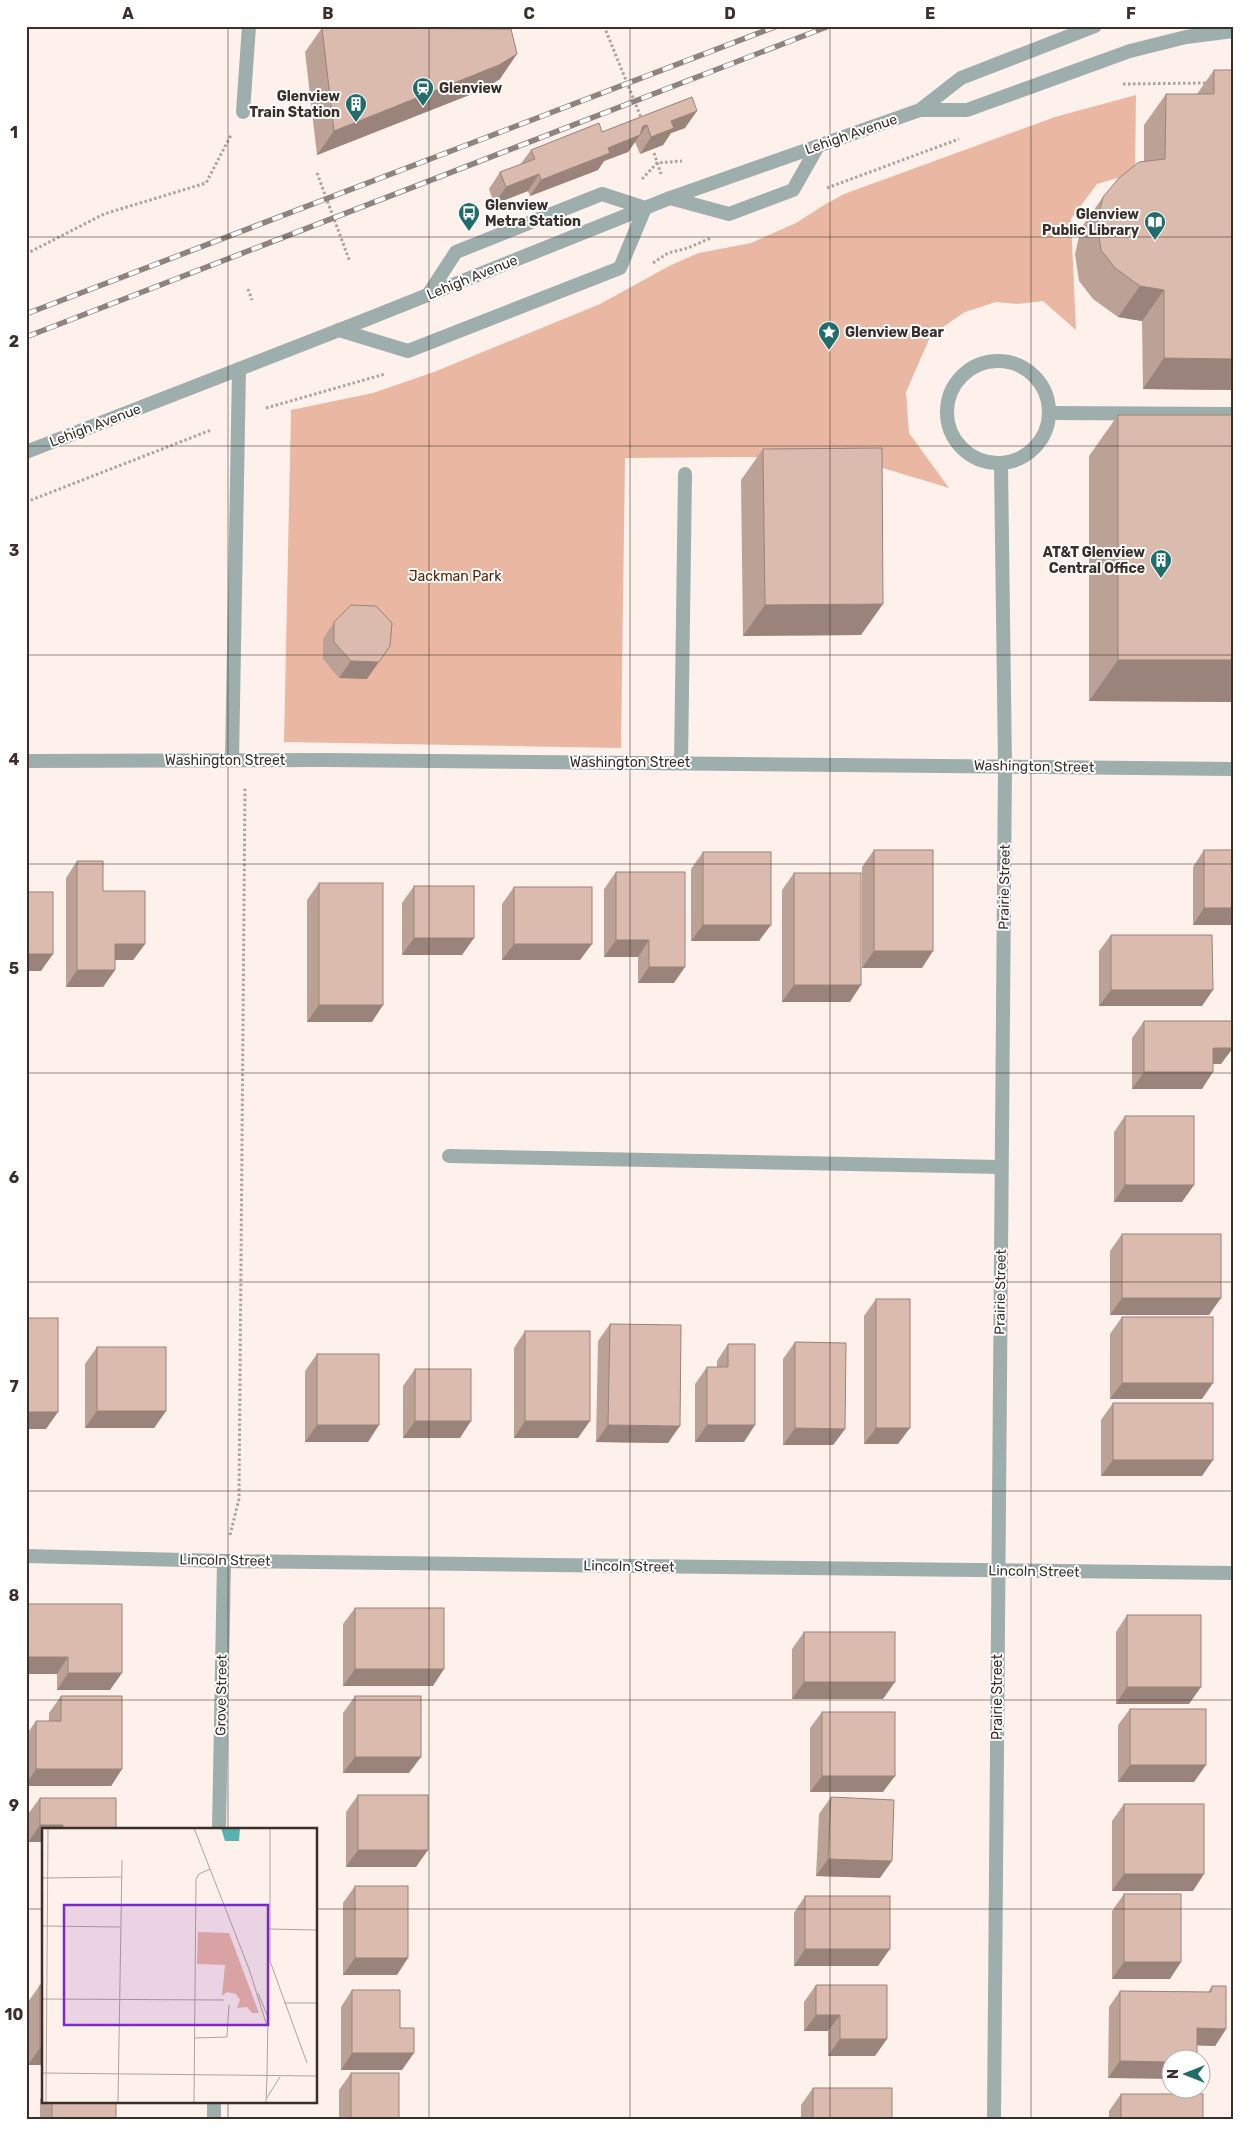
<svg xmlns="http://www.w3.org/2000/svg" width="1259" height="2146" viewBox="0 0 1259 2146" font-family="Rubik,sans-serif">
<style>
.green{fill:#eab8a2}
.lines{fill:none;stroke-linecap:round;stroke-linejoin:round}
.path{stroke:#aea29c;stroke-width:3;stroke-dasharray:2.5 2.5;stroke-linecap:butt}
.service{stroke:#9eaead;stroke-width:14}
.minor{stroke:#9eaead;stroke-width:14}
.tertiary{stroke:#9eaead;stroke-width:14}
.rail-casing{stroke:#8f837d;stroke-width:5.5}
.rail{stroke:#fff;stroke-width:4;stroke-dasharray:11;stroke-linecap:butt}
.wall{fill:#bba196}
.shaded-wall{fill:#99837a}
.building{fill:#dabbae;stroke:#99837a}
.grid{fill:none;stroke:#3b2f2a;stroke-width:1;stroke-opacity:0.55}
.labels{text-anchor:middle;stroke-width:4;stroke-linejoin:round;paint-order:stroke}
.poi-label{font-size:14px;font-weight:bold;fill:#3b2f2a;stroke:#fff;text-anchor:start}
.street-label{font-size:14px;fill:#3b2f2a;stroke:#fff}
.park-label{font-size:14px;fill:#592101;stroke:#fff}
.inset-road{fill:none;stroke:#b0a39e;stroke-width:1}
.view{fill:#7b2cbf;fill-opacity:0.15;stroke:#7b2cbf;stroke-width:2.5}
.inset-edge{fill:none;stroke:#3b2f2a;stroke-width:2.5}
.neatline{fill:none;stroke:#3b2f2a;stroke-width:2}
.grid-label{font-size:16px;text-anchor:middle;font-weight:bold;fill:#3b2f2a}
</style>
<rect width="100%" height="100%" fill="#fef1eb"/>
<polygon class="green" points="1136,95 1135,173 1097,184 1071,219 1076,330 1043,301 1017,304 996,302 965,312 931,335 906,392 909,433 949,488 853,459 740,457 625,458 621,748 284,742 291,410 373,393 434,372 600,304 671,265 699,253 751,243 796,223 824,205 844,194 1055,117"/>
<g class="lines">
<g class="path">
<polyline points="604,26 642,120"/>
<polyline points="1123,84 1207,83"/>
<polyline points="654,153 661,174"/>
<polyline points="317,173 350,262"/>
<polyline points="642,179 657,163 682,161"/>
<polyline points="827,188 959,139"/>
<polyline points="26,254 104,214 206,183 231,135"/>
<polyline points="653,263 668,253 688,248 711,238"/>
<polyline points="248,289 252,300"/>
<polyline points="266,408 385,374"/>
<polyline points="26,502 211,430"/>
<polyline points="230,1535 239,1499 245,787"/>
</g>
<g class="service">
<polyline points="243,112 249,26"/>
<polyline points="670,198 729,214 793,190 818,146"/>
<polyline points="339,330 408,351 620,268 645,208 602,194 456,252 428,295"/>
<polyline points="232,760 239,369"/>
<polyline points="681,763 685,474"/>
<polyline points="449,1156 1001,1167"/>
</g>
<g class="minor">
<circle cx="998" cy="412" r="51"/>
<polyline points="1049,413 1233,414"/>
<polyline points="26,761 325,760 1233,769"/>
<polyline points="26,1556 224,1561 1233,1573"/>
<polyline points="219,1830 224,1561"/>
<polyline points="214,2120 214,2102"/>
<polyline points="994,2120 1005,766 1001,464"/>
</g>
<g class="tertiary">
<polyline points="920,110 967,110 1130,51 1186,37 1233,31"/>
<polyline points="26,452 370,318 670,198 920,110 961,78 1095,26"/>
</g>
<g class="rail-casing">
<g id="rail">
<polyline points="26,314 777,26"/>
<polyline points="26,337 829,26"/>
</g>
</g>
<use href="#rail" class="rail"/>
</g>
<g class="wall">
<polygon points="322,28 500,79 482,90 317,155 305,52"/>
<polygon points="1214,70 1233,390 1143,389 1142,321 1118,317 1093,299 1079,281 1075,254 1081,228 1103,197 1144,161 1144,125 1166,94 1197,94"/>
<polygon points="692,97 685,128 671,133 663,145 640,154 635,142 628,152 604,161 598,170 530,196 528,191 494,204 489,189 500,172 520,165 531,150 602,132"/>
<polygon points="1118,415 1233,415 1233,702 1089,701 1089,456"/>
<polygon points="763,449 861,635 743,636 741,480"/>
<polygon points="334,622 367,679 339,678 323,659 323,639"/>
<polygon points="874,850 922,968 862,968 862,867"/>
<polygon points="1204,850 1233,925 1193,925 1193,867"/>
<polygon points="703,852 759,941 691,941 691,869"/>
<polygon points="77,861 103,891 145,944 133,960 115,960 115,970 103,987 66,987 66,878"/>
<polygon points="616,872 674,983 638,983 638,957 604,957 604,889"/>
<polygon points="794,873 850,1002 782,1002 782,890"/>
<polygon points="319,883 372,1022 307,1022 307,900"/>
<polygon points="414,886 462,955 402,955 402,903"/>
<polygon points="514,887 580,960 502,960 502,904"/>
<polygon points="1111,935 1202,1006 1099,1006 1099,951"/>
<polygon points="1144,1021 1221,1064 1213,1064 1202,1089 1132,1089 1132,1038"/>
<polygon points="1125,1116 1182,1202 1114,1202 1114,1132"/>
<polygon points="1122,1234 1209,1315 1110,1315 1110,1251"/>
<polygon points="876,1299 898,1444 864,1444 864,1316"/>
<polygon points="1122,1317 1202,1399 1110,1399 1110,1334"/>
<polygon points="610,1324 668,1443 596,1442 598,1341"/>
<polygon points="525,1331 578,1438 514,1438 514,1348"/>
<polygon points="795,1342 845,1429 833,1445 783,1445 783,1359"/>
<polygon points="728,1344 744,1442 695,1442 695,1384 707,1367 717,1367 717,1361"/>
<polygon points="97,1347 166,1411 154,1428 85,1428 85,1364"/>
<polygon points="317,1354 368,1442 305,1442 305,1371"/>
<polygon points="415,1369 460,1438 403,1438 403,1386"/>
<polygon points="1113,1403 1202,1476 1101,1476 1101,1420"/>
<polygon points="26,1604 110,1690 57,1690 57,1674 26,1674"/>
<polygon points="355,1608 433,1686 343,1686 343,1624"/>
<polygon points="1127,1615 1189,1704 1116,1704 1116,1632"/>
<polygon points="804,1632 883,1699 792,1699 792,1649"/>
<polygon points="61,1696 122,1769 111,1786 26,1786 26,1735 36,1721 49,1721 49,1713"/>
<polygon points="355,1696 409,1773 343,1773 343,1713"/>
<polygon points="1130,1709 1194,1782 1118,1782 1118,1725"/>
<polygon points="822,1712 883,1792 810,1792 810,1728"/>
<polygon points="358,1795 416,1867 346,1867 346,1812"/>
<polygon points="831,1797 880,1878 816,1876 819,1814"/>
<polygon points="40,1798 116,1830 44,1830 44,1842 28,1842 28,1814"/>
<polygon points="1124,1804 1193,1891 1112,1891 1112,1821"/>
<polygon points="355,1886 397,1975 343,1975 343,1903"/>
<polygon points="1124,1894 1170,1979 1112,1979 1112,1911"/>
<polygon points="805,1896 878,1966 794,1966 794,1913"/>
<polygon points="40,1985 44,2065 28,2065 28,2002"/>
<polygon points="816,1985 875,2056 828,2056 828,2031 804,2031 804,2002"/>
<polygon points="1212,1986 1226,2029 1215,2046 1197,2045 1108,2078 1109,2007 1120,1991 1208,1992"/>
<polygon points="352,1990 400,2028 402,2070 341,2070 341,2007"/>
<polygon points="351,2073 399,2120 339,2120 339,2090"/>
<polygon points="813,2088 892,2120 797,2120 798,2118 801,2118 801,2105"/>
<polygon points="44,2094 44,2102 116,2102 116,2120 40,2120 40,2099"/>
<polygon points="1121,2094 1203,2120 1109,2120 1109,2111"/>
</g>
<g class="shaded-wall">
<polygon points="517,54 500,79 482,90 317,155 334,131"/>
<polygon points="697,111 685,128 671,133 663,145 640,154 651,137 671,121"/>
<polygon points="647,125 628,152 604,161 598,170 530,196 541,180 608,148 643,126"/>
<polygon points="539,174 528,191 494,204 506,187"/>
<polygon points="1140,286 1164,290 1142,321 1118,317"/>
<polygon points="1164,358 1233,359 1233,390 1143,389"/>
<polygon points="883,604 861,635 743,636 765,605"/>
<polygon points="390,646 367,679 339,678 351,661"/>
<polygon points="1118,660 1233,660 1233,702 1089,701"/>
<polygon points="1204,908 1233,908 1233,925 1193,925"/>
<polygon points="703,925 771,925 759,941 691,941"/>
<polygon points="414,938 474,938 462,955 402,955"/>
<polygon points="616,940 649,940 638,957 604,957"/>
<polygon points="115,944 145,944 133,960 103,960"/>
<polygon points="514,944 592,944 580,960 502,960"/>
<polygon points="874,951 933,951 922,968 862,968"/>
<polygon points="26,954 53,954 41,971 26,971"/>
<polygon points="649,967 685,967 674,983 638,983"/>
<polygon points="77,970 115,970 103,987 66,987"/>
<polygon points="794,985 861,985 850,1002 782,1002"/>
<polygon points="1111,990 1213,990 1202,1006 1099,1006"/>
<polygon points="319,1005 383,1005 372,1022 307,1022"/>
<polygon points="1213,1048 1233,1048 1221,1064 1202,1064"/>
<polygon points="1144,1072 1213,1072 1202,1089 1132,1089"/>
<polygon points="1125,1185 1194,1185 1182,1202 1114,1202"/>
<polygon points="1122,1298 1221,1298 1209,1315 1110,1315"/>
<polygon points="1122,1383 1213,1383 1202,1399 1110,1399"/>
<polygon points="97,1411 166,1411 154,1428 85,1428"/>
<polygon points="26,1412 58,1412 46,1429 26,1429"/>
<polygon points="415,1421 471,1421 460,1438 403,1438"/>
<polygon points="525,1421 590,1421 578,1438 514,1438"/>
<polygon points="317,1425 379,1425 368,1442 305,1442"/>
<polygon points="608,1425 680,1426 668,1443 596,1442"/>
<polygon points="707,1425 755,1425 744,1442 695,1442"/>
<polygon points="795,1428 845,1429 833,1445 783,1445"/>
<polygon points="876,1428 910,1428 898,1444 864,1444"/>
<polygon points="1113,1460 1213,1460 1202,1476 1101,1476"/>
<polygon points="26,1657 68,1657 57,1674 26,1674"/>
<polygon points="355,1669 444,1669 433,1686 343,1686"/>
<polygon points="68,1673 122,1673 110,1690 57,1690"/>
<polygon points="804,1682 895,1682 883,1699 792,1699"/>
<polygon points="1127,1687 1201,1687 1189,1704 1116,1704"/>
<polygon points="355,1757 421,1757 409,1773 343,1773"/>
<polygon points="1130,1765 1206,1765 1194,1782 1118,1782"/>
<polygon points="36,1769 122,1769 111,1786 26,1786 26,1784"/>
<polygon points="822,1776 895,1776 883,1792 810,1792"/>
<polygon points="40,1825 63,1825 60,1830 44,1830 44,1842 28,1842"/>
<polygon points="358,1850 428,1850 416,1867 346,1867"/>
<polygon points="828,1859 892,1861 880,1878 816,1876"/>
<polygon points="1124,1874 1204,1874 1193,1891 1112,1891"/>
<polygon points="805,1949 890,1949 878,1966 794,1966"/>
<polygon points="355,1958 408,1958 397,1975 343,1975"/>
<polygon points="1124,1962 1181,1962 1170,1979 1112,1979"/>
<polygon points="816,2015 840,2015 828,2031 804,2031"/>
<polygon points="1197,2028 1226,2029 1215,2046 1185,2045"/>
<polygon points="840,2039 887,2039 875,2056 828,2056"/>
<polygon points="40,2048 44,2048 44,2065 28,2065"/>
<polygon points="352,2053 414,2053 402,2070 341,2070"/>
<polygon points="1120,2061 1172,2062 1172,2079 1108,2078"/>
</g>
<g class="building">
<polygon points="322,28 511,29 517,54 499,65 334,131"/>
<polygon points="1214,70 1233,70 1233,359 1164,358 1164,290 1140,286 1115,268 1101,250 1097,223 1103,197 1119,178 1139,162 1165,159 1166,94 1214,94"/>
<polygon points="692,97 697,111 671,121 674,128 651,137 647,125 643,126 640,135 608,148 610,153 541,180 539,174 506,187 500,172 535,159 531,150 599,123 602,132"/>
<rect x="1118" y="415" width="115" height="245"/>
<polygon points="882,448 883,604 765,605 763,449"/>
<polygon points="351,605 376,606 392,623 390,646 379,662 351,661 334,642 334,622"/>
<rect x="874" y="850" width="59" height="101"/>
<rect x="1204" y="850" width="29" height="58"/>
<rect x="703" y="852" width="68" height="73"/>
<polygon points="77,861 103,861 103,891 145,891 145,944 115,944 115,970 77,970"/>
<polygon points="616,872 685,872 685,967 649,967 649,940 616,940"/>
<rect x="794" y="873" width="67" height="112"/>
<rect x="319" y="883" width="64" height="122"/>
<rect x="414" y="886" width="60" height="52"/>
<rect x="514" y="887" width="78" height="57"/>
<rect x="26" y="892" width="27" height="62"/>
<polygon points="1111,935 1212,935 1213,990 1111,990"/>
<polygon points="1144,1021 1233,1021 1233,1048 1213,1048 1213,1072 1144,1072"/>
<rect x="1125" y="1116" width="69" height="69"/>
<rect x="1122" y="1234" width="99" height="64"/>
<rect x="876" y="1299" width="34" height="129"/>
<rect x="1122" y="1317" width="91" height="66"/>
<rect x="26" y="1318" width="32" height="94"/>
<polygon points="610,1324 681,1325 680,1426 608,1425"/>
<rect x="525" y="1331" width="65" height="90"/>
<polygon points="795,1342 846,1343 845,1429 795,1428"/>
<polygon points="728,1344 755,1344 755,1425 707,1425 707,1367 728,1367"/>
<rect x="97" y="1347" width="69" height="64"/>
<rect x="317" y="1354" width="62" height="71"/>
<rect x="415" y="1369" width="56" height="52"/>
<rect x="1113" y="1403" width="100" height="57"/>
<polygon points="26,1604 122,1604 122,1673 68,1673 68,1657 26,1657"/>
<rect x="355" y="1608" width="89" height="61"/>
<rect x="1127" y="1615" width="74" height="72"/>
<rect x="804" y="1632" width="91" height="50"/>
<polygon points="61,1696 122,1696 122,1769 36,1769 36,1721 61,1721"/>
<rect x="355" y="1696" width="66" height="61"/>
<rect x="1130" y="1709" width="76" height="56"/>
<rect x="822" y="1712" width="73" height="64"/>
<rect x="358" y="1795" width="70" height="55"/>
<polygon points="831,1797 894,1800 892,1861 828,1859"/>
<polygon points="40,1798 116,1798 116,1830 63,1830 63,1825 40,1825"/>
<rect x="1124" y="1804" width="80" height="70"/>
<rect x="355" y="1886" width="53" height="72"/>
<rect x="1124" y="1894" width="57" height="68"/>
<rect x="805" y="1896" width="85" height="53"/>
<rect x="40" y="1985" width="4" height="63"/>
<polygon points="816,1985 887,1985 887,2039 840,2039 840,2015 816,2015"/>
<polygon points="1212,1986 1226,1986 1226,2029 1197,2028 1197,2058 1172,2058 1172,2062 1120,2061 1120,1991 1211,1992"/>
<polygon points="352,1990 400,1990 400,2028 414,2028 414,2053 352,2053"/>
<rect x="351" y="2073" width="48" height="47"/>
<polygon points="813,2088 892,2088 892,2120 798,2120 798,2118 813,2118"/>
<rect x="1121" y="2094" width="82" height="26"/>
<rect x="52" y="2102" width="64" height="18"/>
</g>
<path class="grid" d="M228 26V1830M429 26V2120M630 26V2120M830 26V2120M1031 26V2120M26 237H1233M26 446H1233M26 655H1233M26 864H1233M26 1073H1233M26 1282H1233M26 1491H1233M26 1700H1233M26 1909H44M316 1909H1233M228 2102V2120"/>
<defs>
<g id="station-pin" transform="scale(1.125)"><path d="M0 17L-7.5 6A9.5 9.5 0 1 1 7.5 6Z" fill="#216d6b" stroke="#fff"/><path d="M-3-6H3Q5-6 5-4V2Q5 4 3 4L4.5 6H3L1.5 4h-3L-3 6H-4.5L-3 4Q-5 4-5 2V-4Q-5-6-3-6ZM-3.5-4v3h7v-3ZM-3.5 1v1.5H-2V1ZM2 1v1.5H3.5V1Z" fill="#fff"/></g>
<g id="building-pin" transform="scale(1.125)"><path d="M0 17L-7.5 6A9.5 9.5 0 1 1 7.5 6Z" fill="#216d6b" stroke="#fff"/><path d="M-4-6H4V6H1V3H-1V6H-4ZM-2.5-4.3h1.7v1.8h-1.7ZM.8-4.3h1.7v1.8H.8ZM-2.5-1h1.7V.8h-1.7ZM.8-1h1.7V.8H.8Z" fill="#fff"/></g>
<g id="bus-pin" transform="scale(1.125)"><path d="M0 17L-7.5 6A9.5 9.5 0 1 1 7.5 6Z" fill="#216d6b" stroke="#fff"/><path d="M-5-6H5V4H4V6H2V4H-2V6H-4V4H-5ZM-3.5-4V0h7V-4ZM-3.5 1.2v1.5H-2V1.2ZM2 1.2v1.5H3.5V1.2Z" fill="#fff"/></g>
<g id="library-pin" transform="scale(1.125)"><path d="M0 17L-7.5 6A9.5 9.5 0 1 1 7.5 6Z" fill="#216d6b" stroke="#fff"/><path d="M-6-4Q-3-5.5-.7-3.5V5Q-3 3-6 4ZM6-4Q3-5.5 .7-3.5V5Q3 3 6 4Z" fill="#fff"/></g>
<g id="sight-pin" transform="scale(1.125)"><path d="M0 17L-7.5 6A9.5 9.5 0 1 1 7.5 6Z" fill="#216d6b" stroke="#fff"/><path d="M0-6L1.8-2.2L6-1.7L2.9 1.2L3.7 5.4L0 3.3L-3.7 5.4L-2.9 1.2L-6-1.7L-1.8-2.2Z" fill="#fff"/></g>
</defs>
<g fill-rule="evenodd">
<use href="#station-pin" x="423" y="88"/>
<use href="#building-pin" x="356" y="104"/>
<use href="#bus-pin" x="469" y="213"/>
<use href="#library-pin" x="1155" y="222"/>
<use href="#sight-pin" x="829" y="332"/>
<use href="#building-pin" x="1161" y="560"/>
</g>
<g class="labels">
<g class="poi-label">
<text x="439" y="93">Glenview</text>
<text x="340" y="101" text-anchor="end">Glenview<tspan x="340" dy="16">Train Station</tspan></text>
<text x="485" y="210">Glenview<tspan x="485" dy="16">Metra Station</tspan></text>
<text x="1139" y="219" text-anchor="end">Glenview<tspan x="1139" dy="16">Public Library</tspan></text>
<text x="845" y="337">Glenview Bear</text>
<text x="1145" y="557" text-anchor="end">AT&amp;T Glenview<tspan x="1145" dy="16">Central Office</tspan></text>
</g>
<g class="street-label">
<text transform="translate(851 134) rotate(-19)" y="5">Lehigh Avenue</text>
<text transform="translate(472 277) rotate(-22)" y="5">Lehigh Avenue</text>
<text transform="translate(95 425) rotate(-21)" y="5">Lehigh Avenue</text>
<text x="225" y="765">Washington Street</text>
<text x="630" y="767">Washington Street</text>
<text transform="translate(1034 766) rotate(1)" y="5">Washington Street</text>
<text transform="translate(1004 887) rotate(-89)" y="5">Prairie Street</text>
<text transform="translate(1000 1292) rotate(-89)" y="5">Prairie Street</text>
<text transform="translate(225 1560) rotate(1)" y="5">Lincoln Street</text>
<text transform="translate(629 1566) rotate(1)" y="5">Lincoln Street</text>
<text transform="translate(1034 1571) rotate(1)" y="5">Lincoln Street</text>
<text transform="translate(221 1695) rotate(-89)" y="5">Grove Street</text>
<text transform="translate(997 1697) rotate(-90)" y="5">Prairie Street</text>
</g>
<g class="park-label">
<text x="455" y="581">Jackman Park</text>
</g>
</g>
<g transform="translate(42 1828)">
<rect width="275" height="275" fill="#fef1eb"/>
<path d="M156 104 187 105 217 185H210L205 179 195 180 198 172 194 166 185 164 180 168 183 137 155 136Z" fill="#eab8a2"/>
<path d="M198 0 197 13H183L179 0Z" fill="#58b2af"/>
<path class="inset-road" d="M152 0 207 141 225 198M228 0V133L265 235M0 50 79 49M0 98 78 99M227 101 275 102M216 165 226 189 225 248M0 171 182 172M242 175H275M153 210 185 209 187 177M0 245 275 248M224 271 238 249M4 275 6 0M76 275 80 32M152 275 154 51 157 46 168 41M224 275 225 248"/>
<path class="view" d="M22 77H226V197H22Z"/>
<rect width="275" height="275" class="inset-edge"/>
</g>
<rect width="1259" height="2146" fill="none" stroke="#ffffff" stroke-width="55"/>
<g transform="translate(1186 2074) rotate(270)"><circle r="24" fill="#ffffff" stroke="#b1acaa"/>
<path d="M0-4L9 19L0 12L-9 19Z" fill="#216d6b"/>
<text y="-8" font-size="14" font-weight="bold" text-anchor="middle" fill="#3b2f2a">N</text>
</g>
<rect x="28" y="28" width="1204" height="2090" class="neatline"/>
<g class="grid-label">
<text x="128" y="19">A</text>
<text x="328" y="19">B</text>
<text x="529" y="19">C</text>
<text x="730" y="19">D</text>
<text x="930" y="19">E</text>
<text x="1131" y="19">F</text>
<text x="14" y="138">1</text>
<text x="14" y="347">2</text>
<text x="14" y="556">3</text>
<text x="14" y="765">4</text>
<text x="14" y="974">5</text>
<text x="14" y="1183">6</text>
<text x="14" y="1392">7</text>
<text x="14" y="1601">8</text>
<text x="14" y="1811">9</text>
<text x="14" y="2020">10</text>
</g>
</svg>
